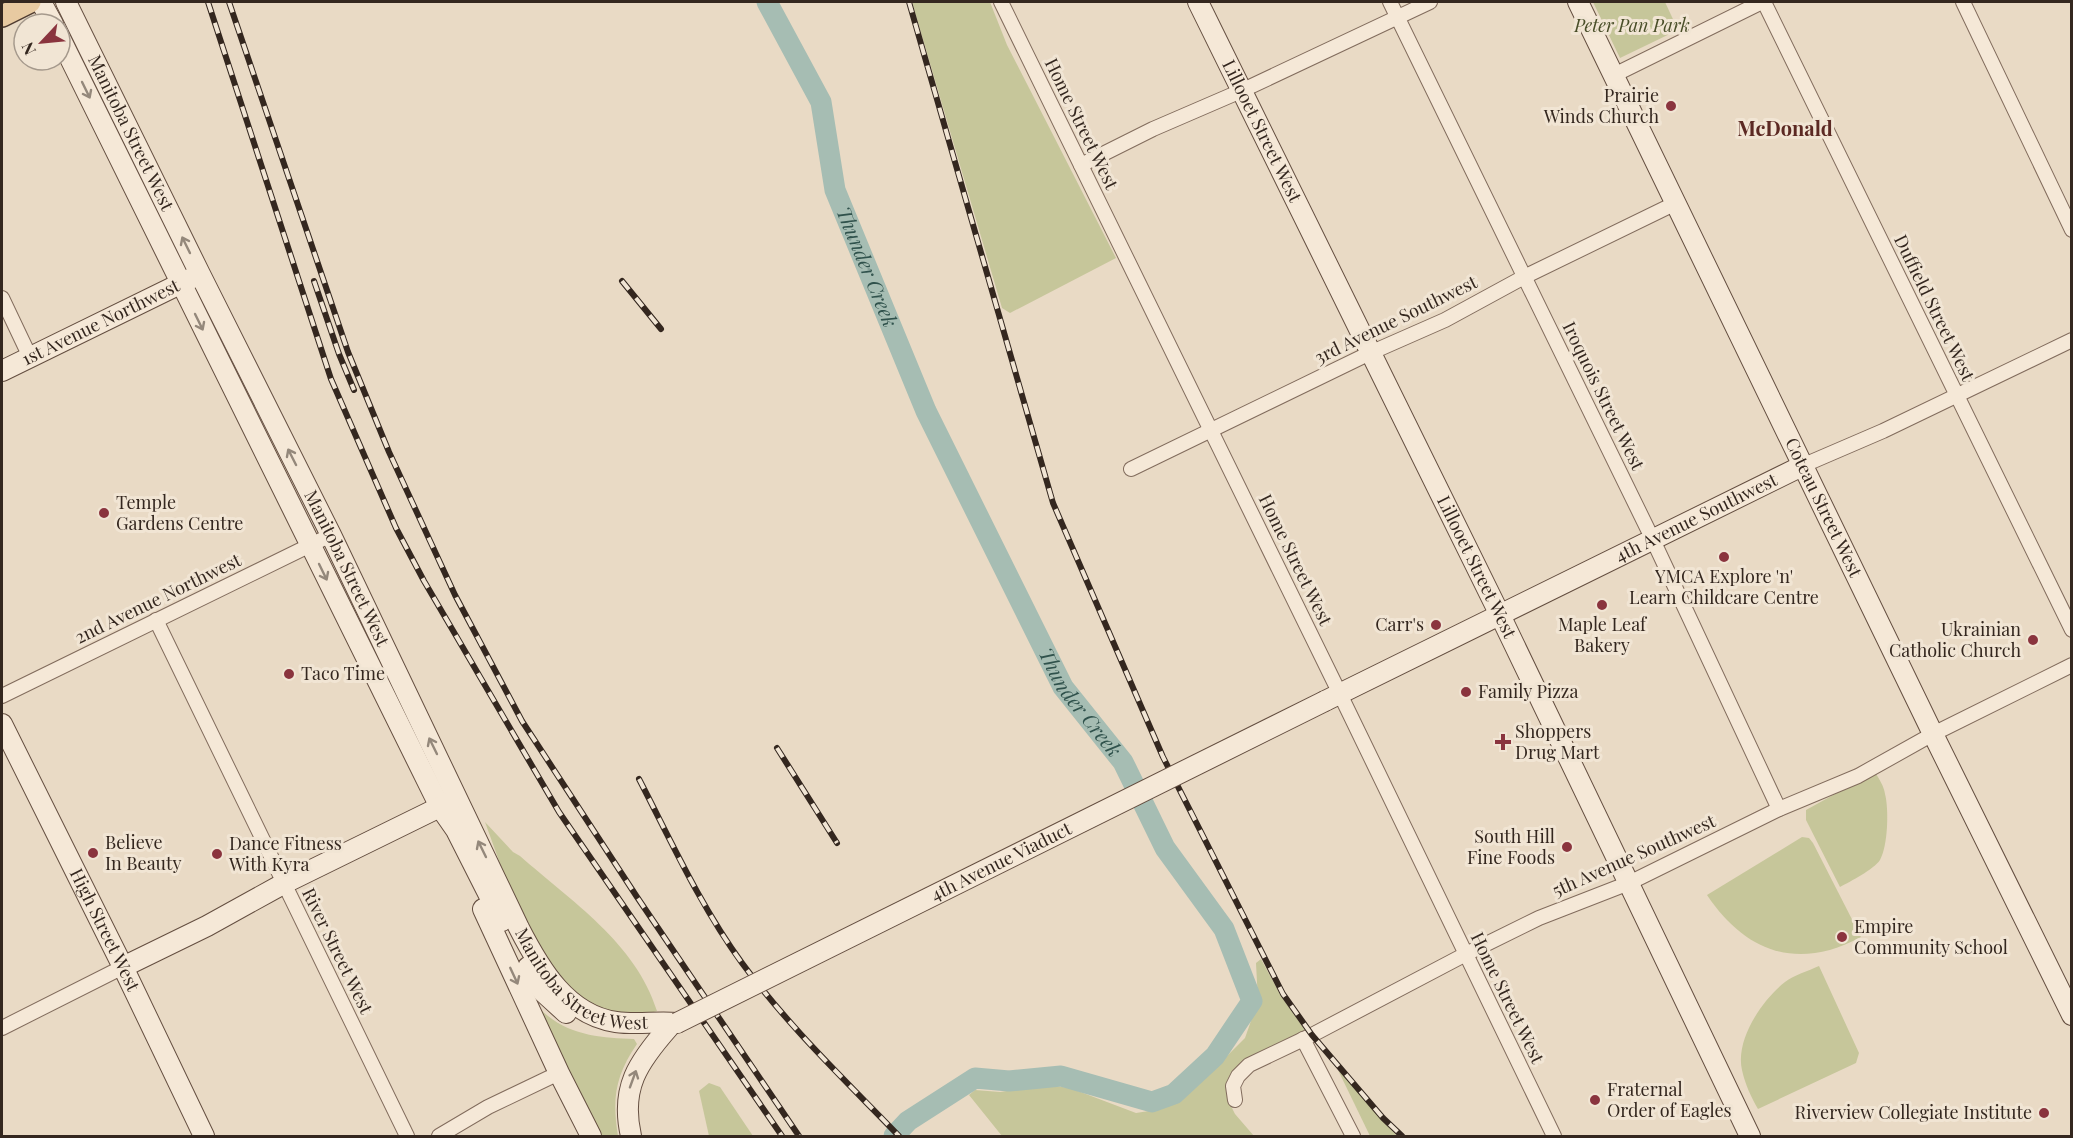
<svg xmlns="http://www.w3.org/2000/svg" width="2073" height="1138" viewBox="0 0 2073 1138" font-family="'Playfair Display',serif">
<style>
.green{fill:#c6c69a}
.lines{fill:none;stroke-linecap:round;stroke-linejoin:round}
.river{stroke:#a6bdb3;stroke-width:21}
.street-casing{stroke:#826c5d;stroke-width:16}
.secondary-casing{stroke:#644e40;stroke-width:22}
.primary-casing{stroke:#503c31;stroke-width:24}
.street{stroke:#f5e8d7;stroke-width:14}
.secondary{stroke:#f5e8d7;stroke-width:20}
.primary{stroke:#e8caa1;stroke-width:21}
.rail-casing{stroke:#34271f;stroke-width:6}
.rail{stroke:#f1e5d4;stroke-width:4;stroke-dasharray:11;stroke-linecap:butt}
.secondary-bridge-casing{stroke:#644e40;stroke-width:22;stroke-linecap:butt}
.secondary-bridge{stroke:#f5e8d7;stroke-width:20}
.oneway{stroke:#94887b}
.poi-dot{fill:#8a343e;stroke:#f1e5d4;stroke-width:2}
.labels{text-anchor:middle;stroke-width:6;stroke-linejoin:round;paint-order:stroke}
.park-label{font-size:18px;font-style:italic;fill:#494e28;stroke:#f1e5d4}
.poi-label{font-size:18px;fill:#34271f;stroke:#f1e5d4;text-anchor:start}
.street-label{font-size:18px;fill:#34271f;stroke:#f1e5d4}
.neighbourhood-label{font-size:20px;font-weight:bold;fill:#5c2923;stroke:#f1e5d4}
.water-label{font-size:20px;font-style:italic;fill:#30524c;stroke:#f1e5d4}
</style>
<rect width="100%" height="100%" fill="#e9dac5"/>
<g class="green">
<polygon points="912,2 990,2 1007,45 1116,258 1010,313 1002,308"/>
<polygon points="1593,2 1665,2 1678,30 1620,58"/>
<path d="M1875 772C1879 779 1884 786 1885 794 1889 809 1888 846 1880 860 1873 870 1851 881 1840 887L1806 820V810Z"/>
<path d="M485 822 513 852 520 856C571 901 636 943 657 1011L640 1016 593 1010 545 963 507 883Z"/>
<path d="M1802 837 1809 838 1813 843 1861 937C1798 971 1746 953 1707 895Z"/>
<polygon points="1261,959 1281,996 1307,1033 1249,1061 1229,1102 1235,1114 1254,1136 1002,1136 969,1095 975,1090 1000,1092 1047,1085 1070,1088 1136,1113 1162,1109 1202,1081 1245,1038 1258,1001 1256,963"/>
<path d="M1819 966 1859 1053 1856 1063 1758 1109C1751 1097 1745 1084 1742 1070 1735 1040 1762 1000 1785 982 1794 975 1808 971 1819 966Z"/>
<path d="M520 983C529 994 537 1008 548 1016 573 1036 604 1038 634 1039L637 1044C615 1076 612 1099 618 1136H599L578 1089Z"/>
<polygon points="1338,1070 1397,1136 1370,1136"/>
<polygon points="709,1083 720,1087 753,1136 709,1136 699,1091"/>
</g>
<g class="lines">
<path class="river" id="s1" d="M767 2 821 102 835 190 926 411 1063 687 1123 762 1165 848 1224 929 1252 1001 1215 1056 1174 1094 1152 1102 1061 1076 1009 1081 975 1078 908 1121 894 1136"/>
<g class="street-casing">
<g id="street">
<polyline points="1001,2 1340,694 1554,1136"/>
<polyline points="1390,2 1653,540 1779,809"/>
<polyline points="1764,2 2072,630"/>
<polyline points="1963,2 2072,230"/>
<polyline points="1614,75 1762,2"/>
<polyline points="1081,165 1153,129 1241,91 1430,2"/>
<polyline points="2,298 30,357"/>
<polyline points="1804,465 1883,431 2072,340"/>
<polyline points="1131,469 1370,353 1445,320 1524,277 1676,203"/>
<polyline points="156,620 407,1136"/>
<polyline points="2,696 331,535"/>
<polyline points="2,1028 123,967"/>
<polyline points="1303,1039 1353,1136"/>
<polyline points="1235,1100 1233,1086 1238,1076 1249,1065 1312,1035 1466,954 1539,918 1629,883 1779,809 1858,776 1933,734 2072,665"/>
<polyline points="439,1136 488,1107 559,1073"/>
</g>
</g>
<g class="secondary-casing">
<g id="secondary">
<polyline points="41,2 53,24"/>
<path id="s2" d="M66 2 200 274 331 535 519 928C540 969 567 1015 616 1022 637 1025 657 1021 677 1023"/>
<path id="s3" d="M1198 2 1500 615 1750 1136"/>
<path id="s4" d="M1578 2 1933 734 2072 1015"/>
<polyline points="60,38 440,807 456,830 502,921"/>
<path id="s5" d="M2 371 192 278"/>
<path id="s6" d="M1325 701 1804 465"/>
<path id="s7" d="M2 724 123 967 204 1136"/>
<polyline points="483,909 559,1073 591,1136"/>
<polyline points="123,967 207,926 283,884 450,802"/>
<polyline points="528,967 543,992 566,1013"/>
<path d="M631 1136C620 1088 638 1062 669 1027"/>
</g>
</g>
<g class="primary-casing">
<polyline id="primary" points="2,16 30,2"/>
</g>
<use href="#street" class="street"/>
<use href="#secondary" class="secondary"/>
<use href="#primary" class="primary"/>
<g class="rail-casing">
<g id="rail">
<polyline points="208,2 331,379 396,528 424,581 559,812 782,1136"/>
<polyline points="229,2 348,352 389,452 455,595 522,721 637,897 799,1136"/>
<polyline points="909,2 1053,503 1163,757 1283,994 1312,1035 1383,1118 1402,1136"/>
<polyline points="314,281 339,354 354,390"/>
<polyline points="622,281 661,329"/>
<polyline points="777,748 837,843"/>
<path d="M639 779C671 841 701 907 742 963 788 1026 845 1080 899 1136"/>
</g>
</g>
<use href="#rail" class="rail"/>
<g class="secondary-bridge-casing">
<g id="secondary-bridge">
<path id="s8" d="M677 1023 1325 701"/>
</g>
</g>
<use href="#secondary-bridge" class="secondary-bridge"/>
</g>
<defs><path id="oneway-shaft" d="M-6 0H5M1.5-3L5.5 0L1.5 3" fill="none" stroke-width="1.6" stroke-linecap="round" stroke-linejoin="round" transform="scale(1.5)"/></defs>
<g class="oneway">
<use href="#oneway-shaft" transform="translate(86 90) rotate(64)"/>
<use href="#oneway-shaft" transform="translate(186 245) rotate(-116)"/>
<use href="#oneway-shaft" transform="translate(199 322) rotate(64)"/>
<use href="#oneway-shaft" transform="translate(292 457) rotate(-117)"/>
<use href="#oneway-shaft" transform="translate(323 572) rotate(64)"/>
<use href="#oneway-shaft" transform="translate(433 746) rotate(-116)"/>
<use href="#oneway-shaft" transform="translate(482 849) rotate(-116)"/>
<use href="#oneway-shaft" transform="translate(514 976) rotate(65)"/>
<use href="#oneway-shaft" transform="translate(633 1079) rotate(-70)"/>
</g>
<g class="poi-dot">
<circle cx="1671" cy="106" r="6"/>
<circle cx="104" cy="513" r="6"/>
<circle cx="1724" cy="557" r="6"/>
<circle cx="1602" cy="605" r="6"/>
<circle cx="1436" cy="625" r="6"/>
<circle cx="2033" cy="640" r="6"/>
<circle cx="289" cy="674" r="6"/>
<circle cx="1466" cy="692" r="6"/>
<path d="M1500 733h6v6h6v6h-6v6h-6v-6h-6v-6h6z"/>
<circle cx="1567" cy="847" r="6"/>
<circle cx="93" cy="853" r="6"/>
<circle cx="217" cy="854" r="6"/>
<circle cx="1842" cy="937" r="6"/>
<circle cx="1595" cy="1100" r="6"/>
<circle cx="2044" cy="1113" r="6"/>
</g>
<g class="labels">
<g class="park-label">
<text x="1632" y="32">Peter Pan Park</text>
</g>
<g class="poi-label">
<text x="1659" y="102" text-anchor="end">Prairie<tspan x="1659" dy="21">Winds Church</tspan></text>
<text x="116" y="509">Temple<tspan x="116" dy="21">Gardens Centre</tspan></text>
<text x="1724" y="583" text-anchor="middle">YMCA Explore 'n'<tspan x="1724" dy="21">Learn Childcare Centre</tspan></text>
<text x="1424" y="631" text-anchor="end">Carr's</text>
<text x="1602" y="631" text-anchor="middle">Maple Leaf<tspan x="1602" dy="21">Bakery</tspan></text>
<text x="2021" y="636" text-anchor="end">Ukrainian<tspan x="2021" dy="21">Catholic Church</tspan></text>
<text x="301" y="680">Taco Time</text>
<text x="1478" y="698">Family Pizza</text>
<text x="1515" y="738">Shoppers<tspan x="1515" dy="21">Drug Mart</tspan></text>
<text x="1555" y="843" text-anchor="end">South Hill<tspan x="1555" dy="21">Fine Foods</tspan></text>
<text x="105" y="849">Believe<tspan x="105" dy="21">In Beauty</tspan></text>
<text x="229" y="850">Dance Fitness<tspan x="229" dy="21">With Kyra</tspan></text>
<text x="1854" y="933">Empire<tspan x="1854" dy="21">Community School</tspan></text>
<text x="1607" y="1096">Fraternal<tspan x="1607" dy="21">Order of Eagles</tspan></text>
<text x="2032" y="1119" text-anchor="end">Riverview Collegiate Institute</text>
</g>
<g class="street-label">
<text transform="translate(1081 124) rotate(64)" y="6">Home Street West</text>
<text dy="6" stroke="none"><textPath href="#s2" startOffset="146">Manitoba Street West</textPath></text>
<text dy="6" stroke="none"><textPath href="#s3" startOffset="144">Lillooet Street West</textPath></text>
<text transform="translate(1934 308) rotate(64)" y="6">Duffield Street West</text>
<text transform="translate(1396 320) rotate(-26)" y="6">3rd Avenue Southwest</text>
<text dy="6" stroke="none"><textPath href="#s5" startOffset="110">1st Avenue Northwest</textPath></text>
<text transform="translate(1603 396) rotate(64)" y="6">Iroquois Street West</text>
<text dy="6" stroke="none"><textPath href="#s4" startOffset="562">Coteau Street West</textPath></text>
<text dy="6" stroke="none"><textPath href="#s6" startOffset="414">4th Avenue Southwest</textPath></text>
<text transform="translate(1295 560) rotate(64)" y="6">Home Street West</text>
<text dy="6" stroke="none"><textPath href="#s2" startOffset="632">Manitoba Street West</textPath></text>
<text dy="6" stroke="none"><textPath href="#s3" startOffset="630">Lillooet Street West</textPath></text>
<text transform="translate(158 599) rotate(-26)" y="6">2nd Avenue Northwest</text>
<text transform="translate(1634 856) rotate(-24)" y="6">5th Avenue Southwest</text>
<text dy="6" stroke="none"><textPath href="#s8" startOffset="362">4th Avenue Viaduct</textPath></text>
<text dy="6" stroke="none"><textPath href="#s7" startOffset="230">High Street West</textPath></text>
<text transform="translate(337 951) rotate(64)" y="6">River Street West</text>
<text dy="6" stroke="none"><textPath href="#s2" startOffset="1118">Manitoba Street West</textPath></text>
<text transform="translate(1507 998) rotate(64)" y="6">Home Street West</text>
</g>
<g class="neighbourhood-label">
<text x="1785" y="136">McDonald</text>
</g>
<g class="water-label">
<text dy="7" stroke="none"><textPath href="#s1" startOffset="286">Thunder Creek</textPath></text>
<text dy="7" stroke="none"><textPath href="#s1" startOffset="772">Thunder Creek</textPath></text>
</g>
</g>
<rect width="2073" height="1138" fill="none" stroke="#34271f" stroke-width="6"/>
<g transform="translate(42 42) rotate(244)"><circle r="28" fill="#f1e5d4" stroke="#a5998c" stroke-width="1.5"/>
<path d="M0-4.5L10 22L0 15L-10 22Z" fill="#8a343e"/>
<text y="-9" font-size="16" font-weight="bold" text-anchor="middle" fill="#34271f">N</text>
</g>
</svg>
